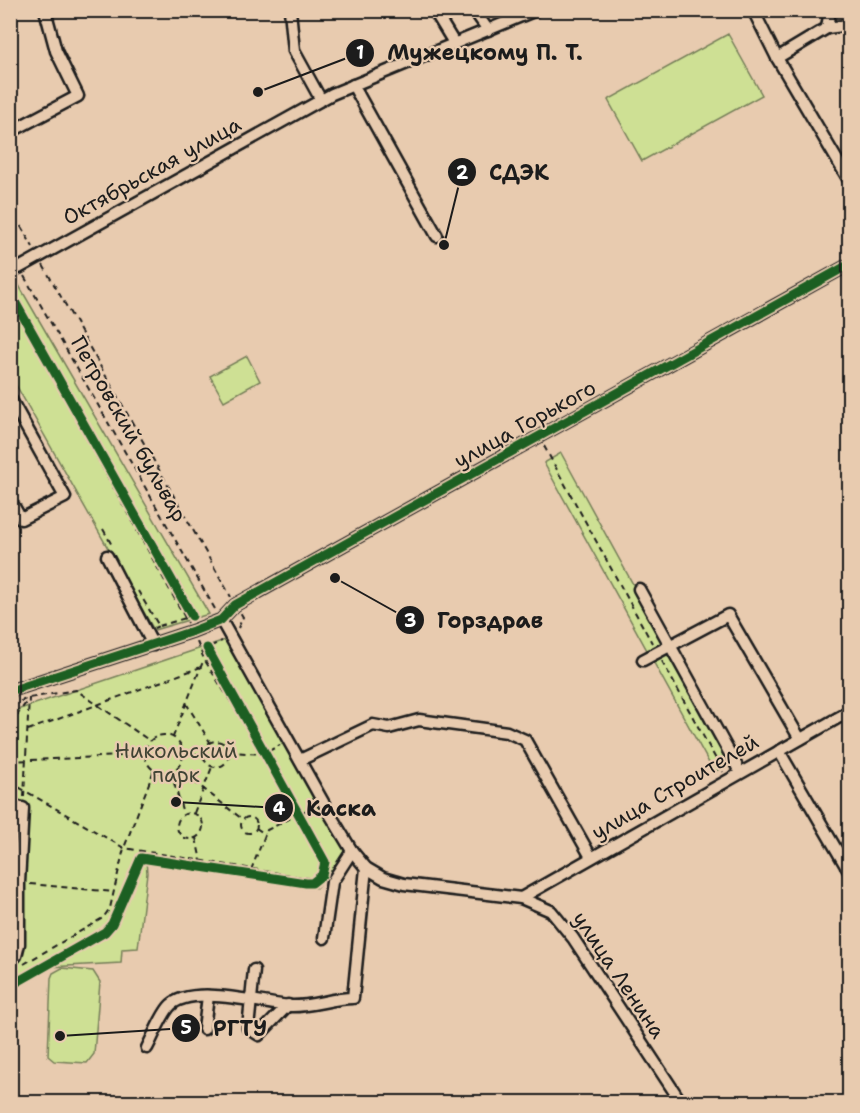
<svg xmlns="http://www.w3.org/2000/svg" width="860" height="1113" viewBox="0 0 860 1113" font-family="'Shantell Sans',sans-serif">
<style>
.green{fill:#cee094;stroke:#757e58;stroke-width:1.5}
.lines{fill:none;stroke-linecap:round;stroke-linejoin:round}
.minor-casing{stroke:#1c1c1c;stroke-width:15}
.path{stroke:#1c1c1c;stroke-width:2;stroke-dasharray:6 4.5;stroke-linecap:butt}
.minor{stroke:#e8cbaf;stroke-width:10}
.cycleway-casing{stroke:#e8cbaf;stroke-width:13}
.cycleway{stroke:#1b5e20;stroke-width:9}
.labels{text-anchor:middle;stroke-width:4.5;stroke-linejoin:round;paint-order:stroke}
.street-label{font-size:21px;fill:#1c1c1c;stroke:#e8cbaf}
.park-label{font-size:21px;fill:#404334;stroke:#e8cbaf}
.leader{fill:none;stroke:#1c1c1c;stroke-width:2}
.callout-dot{fill:#1c1c1c;stroke:#e8cbaf;stroke-width:2}
.mark-label{font-size:18px;text-anchor:middle;font-weight:bold;fill:#fff}
.callout-label{font-size:22px;text-anchor:middle;font-weight:bold;fill:#1c1c1c;stroke:#e8cbaf;stroke-width:4.5;stroke-linejoin:round;paint-order:stroke}
</style>
<rect width="100%" height="100%" fill="#e8cbaf"/>
<filter id="ink" filterUnits="userSpaceOnUse"><feTurbulence type="fractalNoise" baseFrequency=".0167" numOctaves="2"/><feDisplacementMap in="SourceGraphic" scale="12" xChannelSelector="R" yChannelSelector="G"/><feConvolveMatrix kernelMatrix="1 2 1 2 8 2 1 2 1" color-interpolation-filters="sRGB"/></filter>
<g filter="url(#ink)">
<g class="green">
<polygon points="728,34 762,95 642,161 608,100"/>
<polygon points="10,270 209,614 154,630 11,376"/>
<polygon points="247,356 260,381 224,401 210,376"/>
<polygon points="561,453 731,763 714,772 544,463"/>
<polygon points="225,640 348,852 316,888 146,860 147,873 138,948 122,949 121,963 49,967 11,990 18,810 11,809 11,712"/>
<polygon points="62,968 93,971 100,982 94,1054 87,1063 54,1061 48,1056 51,978 53,973"/>
</g>
<g class="lines">
<g class="minor-casing">
<g id="minor">
<polyline points="290,10 294,51 321,100"/>
<polyline points="434,10 454,43"/>
<polyline points="474,10 488,30"/>
<polyline points="753,10 777,58 850,182"/>
<polyline points="827,28 830,10"/>
<polyline points="777,58 827,28 850,25"/>
<polyline points="353,85 437,236"/>
<polyline points="10,132 78,96 56,51 45,10"/>
<polyline points="19,268 332,94 536,10"/>
<polyline points="10,398 65,497 21,519 13,505 10,507"/>
<polyline points="107,556 153,645"/>
<polyline points="639,589 740,772"/>
<polyline points="221,620 328,811 352,851 366,868 383,878 404,884 521,898 551,911 573,938 681,1102"/>
<polyline points="643,660 728,615 800,739"/>
<polyline points="10,691 193,631 221,620 235,605 850,264"/>
<polyline points="779,751 850,873"/>
<polyline points="300,760 373,725 389,728 419,720 507,732 525,740 591,857"/>
<polyline points="10,805 23,808 19,883 19,944 16,956 10,960"/>
<polyline points="521,898 850,711"/>
<polyline points="324,938 332,882 352,851"/>
<polyline points="254,970 248,1028 259,1035 288,1005"/>
<polyline points="204,1029 208,996"/>
<path d="M147 1048C154 1035 160 1018 169 1007 189 983 263 1004 290 1006 312 1007 331 998 353 998L366 868"/>
</g>
</g>
<g class="path">
<polyline points="10,208 33,247"/>
<polyline points="43,265 231,597"/>
<polyline points="24,276 215,609"/>
<polyline points="10,300 188,623"/>
<polyline points="544,446 652,643"/>
<polyline points="103,529 113,547"/>
<polyline points="138,591 159,626 154,628"/>
<polyline points="159,626 192,616"/>
<polyline points="238,628 243,617 240,612"/>
<polyline points="197,642 204,659 263,754 280,745"/>
<polyline points="201,651 222,641"/>
<polyline points="662,661 723,772"/>
<polyline points="186,703 210,742"/>
<polyline points="10,705 29,698 76,690 150,741"/>
<polyline points="10,725 28,700"/>
<polyline points="28,730 201,667"/>
<circle cx="164" cy="754" r="19"/>
<polyline points="173,737 204,659"/>
<circle cx="216" cy="754" r="13"/>
<polyline points="229,752 263,754 326,872"/>
<polyline points="184,754 204,754"/>
<polyline points="10,761 144,755"/>
<polyline points="177,768 242,819"/>
<polyline points="171,773 183,813"/>
<polyline points="10,782 124,848 321,880"/>
<polyline points="24,797 29,698"/>
<polyline points="194,813 212,767"/>
<circle cx="190" cy="826" r="13"/>
<circle cx="249" cy="825" r="8"/>
<polyline points="256,828 265,834"/>
<polyline points="196,838 201,861"/>
<polyline points="251,870 267,830 315,806"/>
<polyline points="30,884 114,892"/>
<polyline points="24,964 103,918 110,908 124,848 154,770"/>
</g>
<use href="#minor" class="minor"/>
<g class="cycleway-casing">
<g id="cycleway">
<polyline points="10,293 192,616"/>
<polyline points="10,691 193,631 221,620 235,605 850,264"/>
<polyline points="10,986 105,932 112,924 141,858 306,883 312,883 322,875 325,862 207,648"/>
</g>
</g>
<use href="#cycleway" class="cycleway"/>
</g>
</g>
<g class="labels">
<g class="street-label">
<text transform="translate(152 171) rotate(-29)" y="7">Октябрьская улица</text>
<text transform="translate(525 424) rotate(-29)" y="7">улица Горького</text>
<text transform="translate(129 429) rotate(60)" y="7">Петровский бульвар</text>
<text transform="translate(675 787) rotate(-30)" y="7">улица Строителей</text>
<text transform="translate(619 975) rotate(56)" y="7">улица Ленина</text>
</g>
<g class="park-label">
<text x="176" y="758">Никольский<tspan x="176" dy="24">парк</tspan></text>
</g>
</g>
<path class="leader" d="M258 92L360 53M444 245L462 172M335 578L410 620M176 802L279 808M60 1036L186 1028"/>
<g class="callout-dot">
<circle cx="258" cy="92" r="6"/>
<circle cx="444" cy="245" r="6"/>
<circle cx="335" cy="578" r="6"/>
<circle cx="176" cy="802" r="6"/>
<circle cx="60" cy="1036" r="6"/>
<circle cx="360" cy="53" r="15"/>
<circle cx="462" cy="172" r="15"/>
<circle cx="410" cy="620" r="15"/>
<circle cx="279" cy="808" r="15"/>
<circle cx="186" cy="1028" r="15"/>
</g>
<g class="mark-label">
<text x="360" y="59">1</text>
<text x="462" y="179">2</text>
<text x="410" y="627">3</text>
<text x="279" y="815">4</text>
<text x="186" y="1034">5</text>
</g>
<g class="callout-label">
<text x="485" y="60">Мужецкому П. Т.</text>
<text x="519" y="180">СДЭК</text>
<text x="490" y="628">Горздрав</text>
<text x="341" y="816">Каска</text>
<text x="240" y="1036">РГТУ</text>
</g>
<rect width="860" height="1113" fill="none" stroke="#e8cbaf" stroke-width="36"/>
<rect x="18" y="18" width="824" height="1077" fill="none" stroke="#1c1c1c" stroke-width="2" filter="url(#ink)"/>
</svg>
